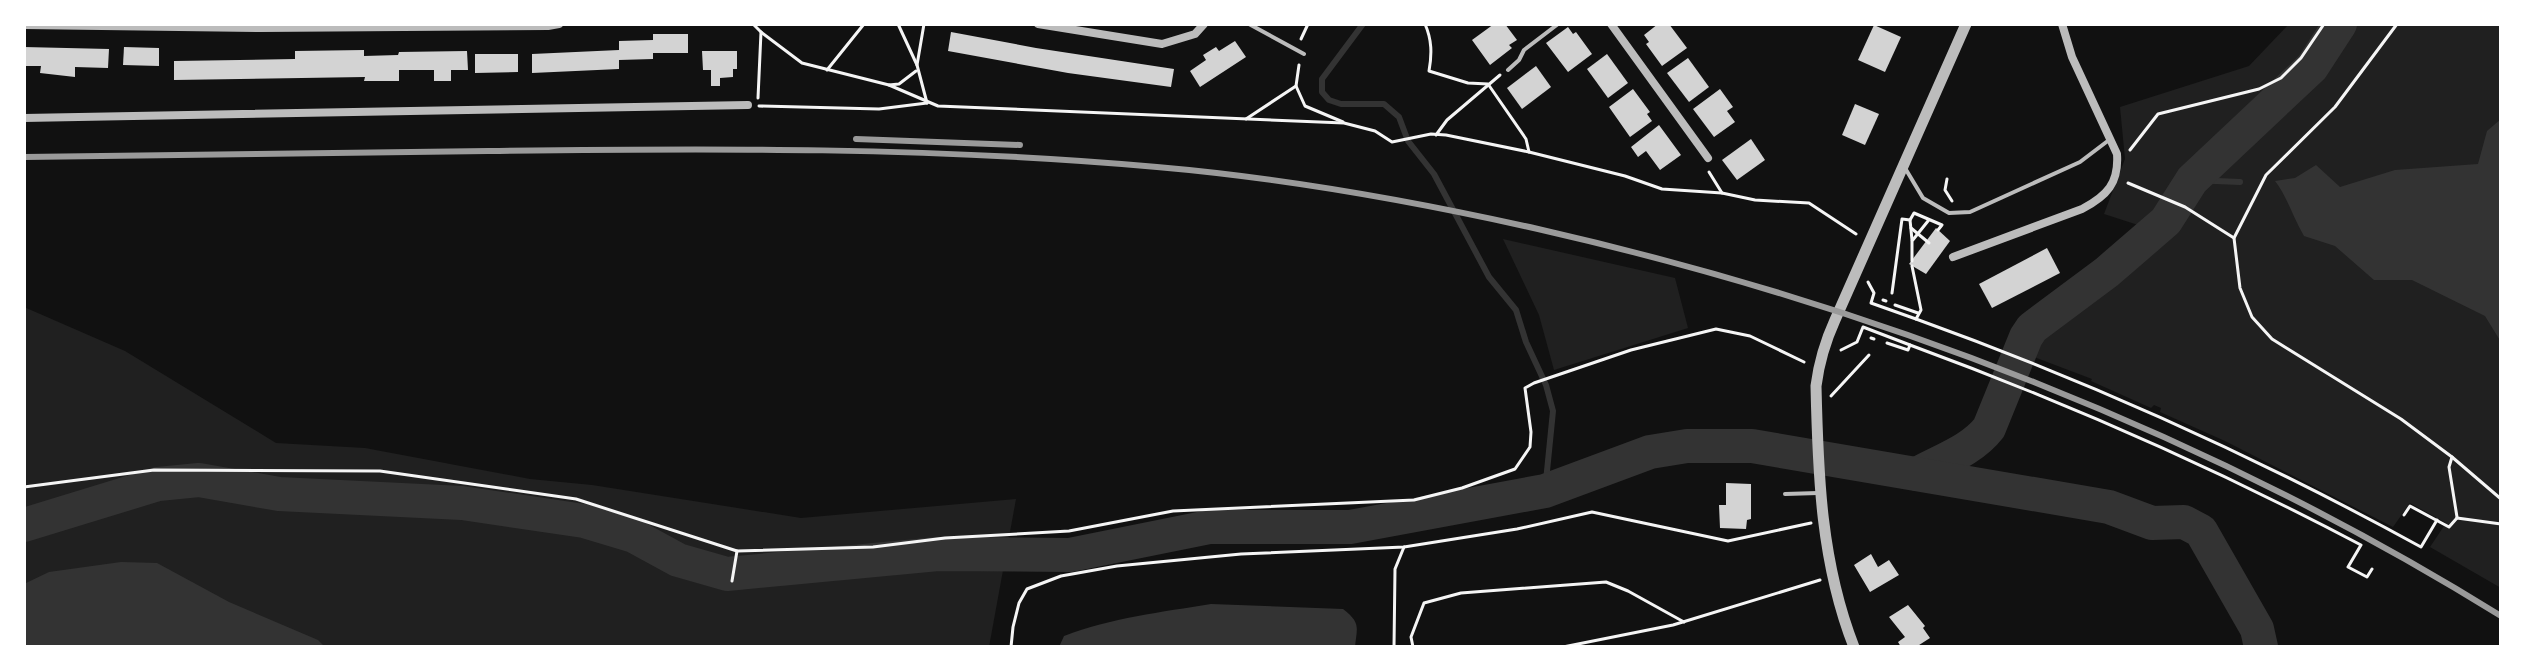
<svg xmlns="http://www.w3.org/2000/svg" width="2525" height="671" viewBox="0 0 2525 671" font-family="'PT Sans Narrow',sans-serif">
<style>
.green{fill:#202020}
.water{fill:#333}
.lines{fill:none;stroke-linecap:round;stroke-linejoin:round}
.stream{stroke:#333;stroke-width:6}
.river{stroke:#333;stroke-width:34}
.building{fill:#d3d3d3}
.path{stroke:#f5f5f5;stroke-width:3}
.service{stroke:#bcbcbc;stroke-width:4}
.minor{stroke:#bcbcbc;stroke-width:8}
.tertiary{stroke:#bcbcbc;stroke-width:11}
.rail{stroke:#9a9a9a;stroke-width:6}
</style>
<rect width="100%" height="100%" fill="#111"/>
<g class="green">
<polygon points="2289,24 2501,24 2501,588 2430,547 2446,523 2410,503 2393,527 2225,441 2160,412 2161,408 2154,405 2151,408 2091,381 2092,379 2026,354 2036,335 2131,266 2166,234 2104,214 2125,159 2120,107 2249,66"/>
<polygon points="1503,239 1675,278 1688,328 1554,370 1539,315"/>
<polygon points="24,307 125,351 276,443 365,448 530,479 592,485 801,518 1016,499 989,647 24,647"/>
</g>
<g class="water">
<path d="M2501 119V342L2485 316 2412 280H2374L2335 246 2304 236C2293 218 2288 198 2275 181L2295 178 2316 165 2340 187 2395 170 2478 164 2487 131Z"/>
<polygon points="121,562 157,563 229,602 318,640 325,647 24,647 24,584 49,572"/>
<path d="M1211 604 1343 609C1361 623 1357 627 1355 647H1059L1064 636C1111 618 1162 612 1211 604Z"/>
</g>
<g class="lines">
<g class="stream">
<polyline points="1363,24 1322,79 1322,92 1329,100 1341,104 1384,104 1399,117 1408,141 1434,174 1489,277 1516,310 1526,342 1546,385 1553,411 1545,491"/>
<polyline points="2192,180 2240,182"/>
</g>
<g class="river">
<path d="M1917 474C1942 460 1971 451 1989 428L2026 337 2032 328 2107 272 2166 221 2192 180 2312 67 2340 24"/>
<polyline points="24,525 158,484 199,480 279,494 462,503 584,521 634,536 678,560 727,574 938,554 1070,555 1209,527 1350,527 1545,491 1650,452 1687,446 1752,446 2109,507 2152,523 2184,522 2201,531 2257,629 2261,647"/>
</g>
</g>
<g class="building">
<polygon points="1494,24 1505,24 1517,40 1509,45 1512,48 1490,65 1472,40"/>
<polygon points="1658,24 1669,24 1687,48 1662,66 1646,44 1649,42 1644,35"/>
<polygon points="1874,25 1901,37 1885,72 1858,60"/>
<polygon points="1568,27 1573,34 1576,32 1592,54 1568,72 1546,43"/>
<polygon points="951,32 1036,48 1174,69 1171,87 1068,73 948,51"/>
<polygon points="653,34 688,34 688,53 653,53 653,59 619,60 619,69 532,73 532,54 619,50 619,41 653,40"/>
<polygon points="1235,41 1246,57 1200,87 1190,71 1206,60 1203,55 1216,47 1219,51"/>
<polygon points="24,47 109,49 108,68 75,67 75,77 40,73 41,66 24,66"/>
<polygon points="124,47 159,48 159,66 123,65"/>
<polygon points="364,50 364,56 398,55 399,52 467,51 468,70 451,70 451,81 434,81 434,70 399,70 399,81 364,81 365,77 174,80 174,61 295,59 295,51"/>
<polygon points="702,51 737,51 737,69 733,69 733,77 720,78 720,86 711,86 711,70 703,70"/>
<polygon points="475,54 518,54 518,72 475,73"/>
<polygon points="1607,54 1628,83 1608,98 1587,69"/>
<polygon points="1688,58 1709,87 1689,102 1667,73"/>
<polygon points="1536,66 1551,87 1522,109 1507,88"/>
<polygon points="1633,89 1650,112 1647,114 1652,121 1630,137 1609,107"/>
<polygon points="1720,89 1733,107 1727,111 1735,122 1714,137 1693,109"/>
<polygon points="1855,104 1879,114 1865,145 1842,135"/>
<polygon points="1659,125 1681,155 1660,170 1646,151 1638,157 1631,147"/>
<polygon points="1751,139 1765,160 1737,180 1722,160"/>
<polygon points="1936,228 1950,241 1926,274 1909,264"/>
<polygon points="2047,248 2060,273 1992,308 1979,284"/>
<polygon points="1726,483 1751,484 1751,519 1747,520 1746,529 1720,528 1719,505 1726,505"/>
<polygon points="1871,554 1878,567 1889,560 1899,575 1870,592 1854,565"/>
<polygon points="1908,605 1925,626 1923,628 1930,638 1916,647 1901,647 1898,642 1905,637 1889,617"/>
</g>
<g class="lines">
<g class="path">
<polyline points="753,24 761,32 758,98"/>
<polyline points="898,24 917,65"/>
<polyline points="924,24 917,65 927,103"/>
<path d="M1425 24C1432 40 1432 54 1429 71L1468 83 1488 84 1526 139 1529 152"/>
<polyline points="2397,24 2335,107 2266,175 2234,238 2240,288 2252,317 2272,339 2401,419 2452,457 2501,499"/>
<polyline points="761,32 802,63 889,85 938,106 1344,123 1375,131 1392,142 1431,134 1446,135 1529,152 1625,176 1662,189 1722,193 1755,200 1809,203 1856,234"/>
<polyline points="1301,39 1308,24"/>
<polyline points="1299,65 1296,86 1305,106 1343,122"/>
<polyline points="827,70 864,24"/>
<polyline points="889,85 899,84 916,71"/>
<polyline points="759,106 879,109 927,103"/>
<polyline points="1246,119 1296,86"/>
<polyline points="1436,135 1447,120 1500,75"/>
<polyline points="2130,150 2158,114 2259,89 2281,78 2301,58 2324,24"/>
<polyline points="1709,172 1722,193"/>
<polyline points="1947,179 1945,190 1952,201"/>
<polyline points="2128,183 2185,207 2234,238"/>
<polyline points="1910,220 1912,240"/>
<polyline points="1911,228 1929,243"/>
<polyline points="1912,261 1912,241 1928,221"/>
<polyline points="1868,282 1874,293 1871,303 1916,319 1921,310 1912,266"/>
<polyline points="1892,293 1902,219 1910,220 1914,213 1942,225 1938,230"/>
<polyline points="1883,300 1886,301"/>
<polyline points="1895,305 1918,313"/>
<path d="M1916 319C2091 382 2259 458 2421 547L2437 520"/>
<polyline points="1871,338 1874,339"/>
<path d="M1910 345C2065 402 2215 468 2361 545L2348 567 2367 577 2372 569"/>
<polyline points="1841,350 1857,342 1863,327 1910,345 1908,350 1887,343"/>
<polyline points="1831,396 1869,355"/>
<polyline points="2452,457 2449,467 2457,517"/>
<polyline points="24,487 154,470 380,471 576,499 737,551 873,547 945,538 1069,531 1173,511 1414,500 1462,488 1515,469 1530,447 1531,432 1525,388 1534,383 1631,350 1716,329 1750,336 1804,362"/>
<polyline points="2404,515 2410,506 2449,527 2457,518"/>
<polyline points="2457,518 2501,524"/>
<polyline points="732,581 737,551"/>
<polyline points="1011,647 1013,627 1019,603 1027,589 1061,576 1117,566 1241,554 1404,547 1517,529 1592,512 1728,541 1811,523"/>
<polyline points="1394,647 1395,569 1404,547"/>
<polyline points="1413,647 1411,637 1424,603 1461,593 1606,582 1628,591 1684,622"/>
<polyline points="1563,647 1673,625 1820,580"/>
</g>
<g class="service">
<polyline points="1249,24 1304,54"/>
<polyline points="1508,70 1519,60 1524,50 1558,24"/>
<polyline points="1905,168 1923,198 1949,213 1970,212 2080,162 2109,140"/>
<polyline points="1785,494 1818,493"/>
</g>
<g class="minor">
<polyline points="1038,24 1162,44 1195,34 1204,24"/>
<polyline points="1611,24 1708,158"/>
<polyline points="24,25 261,28 548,26 559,24"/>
<polyline points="24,118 748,105"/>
<path d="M1953 257 2082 209C2107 196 2119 183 2117 154L2072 57 2062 24"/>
</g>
<path class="tertiary" d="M1854 647C1821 563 1818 476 1816 386 1819 362 1825 342 1835 320L1966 24"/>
<g class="rail">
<polyline points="856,139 1020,145"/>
<path d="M24 157C179 155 333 153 488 151 711 148 934 147 1157 167 1284 178 1413 201 1538 229 1876 306 2206 433 2501 616"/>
</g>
</g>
<rect width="2525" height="671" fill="none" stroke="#ffffff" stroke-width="52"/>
</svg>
